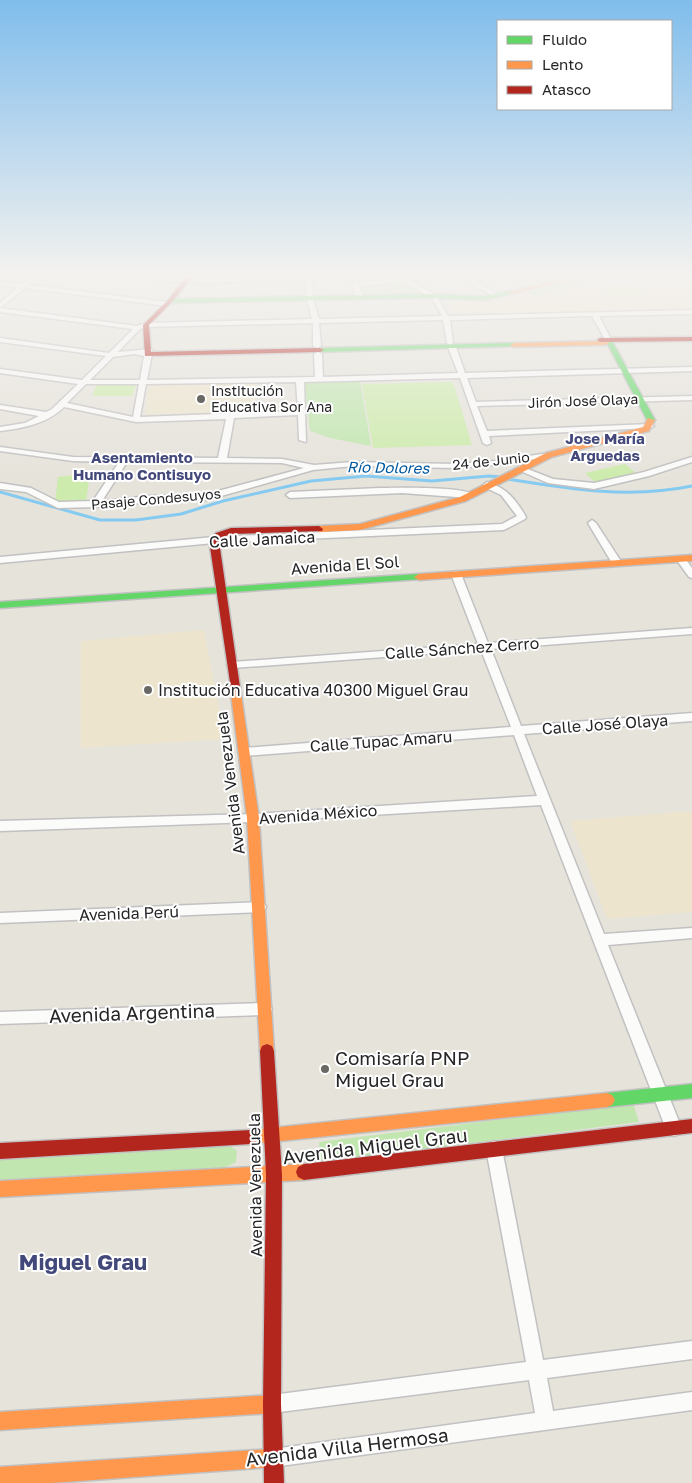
<svg xmlns="http://www.w3.org/2000/svg" width="692" height="1483" viewBox="0 0 692 1483" font-family="'Golos Text',sans-serif">
<style>
.education{fill:#ece4cd}
.green{fill:#c1e6af}
.pitch{fill:#cdebac}
.lines{fill:none;stroke-linecap:round;stroke-linejoin:round}
.stream{stroke:#85caf1;stroke-width:3}
.street-casing{stroke:#c2c1c2;stroke-width:3}
.fast-casing{stroke:#c2c1c2;stroke-width:3}
.slow-casing{stroke:#c2c1c2;stroke-width:3}
.jam-casing{stroke:#c2c1c2;stroke-width:3}
.street{fill:#fbfbfa;fill-rule:evenodd}
.fast{fill:#63d668;fill-rule:evenodd}
.slow{fill:#ff974d;fill-rule:evenodd}
.jam{fill:#b3261e;fill-rule:evenodd}
.poi-dot{fill:#696865;stroke:#fff;stroke-width:2}
.labels{text-anchor:middle;stroke-width:4;stroke-linejoin:round;paint-order:stroke}
.far-poi-label{font-size:14px;fill:#262626;stroke:#fff;text-anchor:start}
.far-street-label{font-size:14px;fill:#262626;stroke:#fff}
.far-neighbourhood-label{font-size:15px;font-weight:bold;fill:#43487b;stroke:#fff}
.far-water-label{font-size:15px;font-style:italic;fill:#0059a0;stroke:#fff}
.street-label{font-size:16px;fill:#262626;stroke:#fff}
.poi-label{font-size:16px;fill:#262626;stroke:#fff;text-anchor:start}
.near-street-label{font-size:19px;fill:#262626;stroke:#fff}
.near-poi-label{font-size:19px;fill:#262626;stroke:#fff;text-anchor:start}
.near-quarter-label{font-size:22px;font-weight:bold;fill:#43487b;stroke:#fff}
</style>
<rect width="100%" height="100%" fill="#e6e3db"/>
<g class="education">
<polygon points="595,274 692,274 692,310 454,316 447,299 497,301"/>
<polygon points="257,383 255,412 156,414 155,417 145,417 149,385"/>
<polygon points="204,630 225,739 81,748 81,641"/>
<polygon points="692,811 692,912 607,919 570,821"/>
</g>
<g class="green">
<polygon points="595,274 615,274 534,296 529,294 529,292"/>
<polygon points="402,281 424,294 364,295 360,286"/>
<polygon points="360,380 371,446 330,438 310,431 304,381"/>
<polygon points="633,1103 639,1122 321,1162 319,1142"/>
<polygon points="227,1144 237,1151 236,1162 222,1169 0,1181 0,1157"/>
</g>
<g class="pitch">
<polygon points="637,286 641,294 608,295 604,287"/>
<polygon points="453,382 472,445 373,448 362,384"/>
<polygon points="97,384 136,385 132,396 92,396"/>
<polygon points="625,464 637,474 596,483 585,473"/>
<polygon points="90,473 86,502 55,502 58,477"/>
</g>
<g class="lines">
<g class="stream">
<path d="M508 479C570 489 630 499 692 486"/>
<polyline points="0,492 100,520 136,520 181,514 223,501 311,481 366,476 432,481 489,476 501,477"/>
</g>
<g class="street-casing">
<g id="street">
<polygon points="34,274 41,274 29,285 167,302 170,304 167,306 25,288 0,308 0,303 18,287 0,285 0,281 22,284"/>
<path d="M130 274C161 274 192 280 223 280 262 280 300 274 338 274L312 278 313 299 319 319 442 316 432 298 403 281 359 286 363 297 360 299 357 297 352 285 355 283 406 278 437 296 448 316 692 310V314L599 316 612 341 609 343 606 341 592 316 450 320 453 343 450 345 447 343 443 320 319 323 321 346 317 348 313 346V323L147 327 140 329 118 352 151 349 153 350 149 352 152 354 147 380 315 377 314 354 318 352 322 354 323 377 458 373 448 347 452 345 456 347 465 373 692 367V371L467 378 476 402 692 396V400L477 406 487 431 650 424 654 426 650 428 489 436 491 443 487 445 483 443 460 378 304 382 306 442 299 440 298 415 234 418 227 458 282 459 314 465 353 462 456 464 495 461 549 453 553 455 549 457 495 465 456 468 353 466 313 470 207 500 150 502 96 507 58 508 26 492 0 489V483L31 488 59 502 93 501 119 462 73 461 0 451V447L73 457 218 458 226 419 136 422 64 407C47 424 23 428 0 431V427L25 423 39 416 0 409V405L46 412 52 409 78 384 0 373V369L82 380 106 356 0 342V338L109 353 133 329 0 312V308L137 326 146 323 312 319 307 299 305 279 208 283 168 281ZM134 354 144 356 140 380H90L113 357ZM296 382 298 411 140 417 146 384ZM86 384H139L133 417 67 403ZM127 462 282 463 304 468 207 494 150 496 102 501Z"/>
<polygon points="456,274 464,274 500,296 495,297"/>
<polygon points="516,274 524,274 543,286 538,287"/>
<polygon points="692,457 692,462 649,476 594,489 548,483 516,469 520,466 553,479 594,483 644,472"/>
<path d="M487 482C507 488 516 500 526 517L525 519 504 530 214 543 0 563V557L214 537 502 524 517 516 501 495 484 487 483 485Z"/>
<path d="M380 488C398 488 463 486 474 495L470 498 402 493 290 498 286 495 290 492Z"/>
<polygon points="592,520 596,523 622,563 620,565 614,565 612,563 588,523"/>
<polygon points="681,556 684,557 692,568 692,578 689,577 676,559"/>
<polygon points="456,571 461,574 488,643 692,628 692,634 491,649 521,726 692,713 692,721 524,734 604,934 692,928 692,938 608,945 682,1129 679,1134 674,1136 669,1134 666,1129 541,805 253,822 0,831 0,821 253,814 537,796 514,735 244,756 238,752 244,748 511,727 481,650 232,668 227,665 232,662 478,644 451,574"/>
<polygon points="259,902 264,903 266,907 264,911 259,912 0,923 0,913"/>
<polygon points="265,1003 270,1005 272,1009 270,1013 265,1015 0,1024 0,1012"/>
<polygon points="494,1141 500,1144 502,1149 543,1360 692,1341 692,1359 547,1378 553,1411 692,1392 692,1410 273,1467 266,1465 264,1458 266,1451 273,1449 535,1413 529,1380 272,1413 266,1410 263,1404 266,1398 272,1395 526,1362 486,1149 488,1144"/>
</g>
</g>
<g class="fast-casing">
<g id="fast">
<polygon points="203,274 282,274 237,278"/>
<polygon points="512,290 514,291 514,293 485,300 426,298 170,303 167,301 170,299 426,294 485,296"/>
<polygon points="609,339 612,341 655,420 654,422 647,420 606,341"/>
<polygon points="514,343 516,344 516,346 320,352 316,350 320,348"/>
<polygon points="419,574 424,577 422,579 0,608 0,602"/>
<polygon points="692,1084 692,1098 607,1107 602,1105 599,1100 602,1095 607,1093"/>
</g>
</g>
<g class="slow-casing">
<g id="slow">
<polygon points="577,274 589,274 512,294 509,292"/>
<polygon points="609,339 612,341 605,345 514,347 510,345 514,343 604,341"/>
<polygon points="648,418 655,420 649,431 552,457 466,501 360,530 319,532 315,529 319,526 360,524 460,497 546,453 643,427"/>
<polygon points="692,555 692,561 419,580 414,577 419,574"/>
<polygon points="235,683 240,687 259,818 274,1051 272,1056 267,1058 262,1056 260,1051 247,818 230,687"/>
<polygon points="607,1093 612,1095 615,1100 612,1105 607,1107 251,1144 246,1142 243,1137 246,1132 251,1130"/>
<polygon points="304,1164 310,1167 312,1172 310,1177 304,1180 0,1197 0,1181"/>
<polygon points="272,1395 278,1398 281,1404 278,1410 272,1413 0,1430 0,1412"/>
<polygon points="273,1449 280,1451 282,1458 280,1465 273,1467 51,1483 0,1483 0,1467"/>
</g>
</g>
<g class="jam-casing">
<g id="jam">
<polygon points="188,274 195,274 172,302 149,325 151,352 320,348 324,350 320,352 145,356 143,325 168,300"/>
<polygon points="692,337 692,341 600,342 597,340 600,338"/>
<polygon points="319,526 323,529 322,531 232,534 222,537 219,541 240,687 235,691 231,689 209,540 216,533 231,528"/>
<polygon points="267,1044 272,1046 274,1051 282,1175 281,1404 284,1483 264,1483 263,1404 266,1175 260,1051 262,1046"/>
<polygon points="692,1119 692,1133 304,1180 298,1177 296,1172 298,1167 304,1164"/>
<polygon points="251,1130 256,1132 259,1137 256,1142 251,1144 0,1159 0,1143"/>
</g>
</g>
<use href="#street" class="street"/>
<use href="#fast" class="fast"/>
<use href="#slow" class="slow"/>
<use href="#jam" class="jam"/>
</g>
<linearGradient id="sky" x2="0" y2="1"><stop stop-color="#80bdec"/><stop offset="0.57" stop-color="#f4f2ef"/><stop offset="1" stop-color="#f4f2ef" stop-opacity="0"/></linearGradient>
<rect width="692" height="482" fill="url(#sky)"/>
<g class="poi-dot">
<circle cx="201" cy="399" r="5"/>
<circle cx="148" cy="690" r="5"/>
<circle cx="325" cy="1069" r="5"/>
</g>
<g class="labels">
<g class="far-poi-label">
<text x="211" y="396">Institución<tspan x="211" dy="16">Educativa Sor Ana</tspan></text>
</g>
<g class="far-street-label">
<text transform="translate(583 401) rotate(-2)" y="5">Jirón José Olaya</text>
<text transform="translate(491 461) rotate(-6)" y="5">24 de Junio</text>
<text transform="translate(156 499) rotate(-5)" y="5">Pasaje Condesuyos</text>
</g>
<g class="far-neighbourhood-label">
<text x="605" y="444">Jose María<tspan x="605" dy="17">Arguedas</tspan></text>
<text x="142" y="463">Asentamiento<tspan x="142" dy="17">Humano Contisuyo</tspan></text>
</g>
<g class="far-water-label">
<text transform="translate(388 468) rotate(1)" y="5">Río Dolores</text>
</g>
<g class="street-label">
<text transform="translate(262 539) rotate(-3)" y="6">Calle Jamaica</text>
<text transform="translate(345 565) rotate(-4)" y="6">Avenida El Sol</text>
<text transform="translate(462 648) rotate(-4)" y="6">Calle Sánchez Cerro</text>
<text transform="translate(605 724) rotate(-4)" y="6">Calle José Olaya</text>
<text transform="translate(381 741) rotate(-4)" y="6">Calle Tupac Amaru</text>
<text transform="translate(230 783) rotate(-97)" y="6">Avenida Venezuela</text>
<text transform="translate(318 814) rotate(-4)" y="6">Avenida México</text>
<text transform="translate(129 913) rotate(-2)" y="6">Avenida Perú</text>
<text transform="translate(255 1185) rotate(-91)" y="6">Avenida Venezuela</text>
</g>
<g class="poi-label">
<text x="158" y="696">Institución Educativa 40300 Miguel Grau</text>
</g>
<g class="near-street-label">
<text transform="translate(132 1013) rotate(-2)" y="7">Avenida Argentina</text>
<text transform="translate(375 1146) rotate(-7)" y="7">Avenida Miguel Grau</text>
<text transform="translate(347 1447) rotate(-7)" y="7">Avenida Villa Hermosa</text>
</g>
<g class="near-poi-label">
<text x="335" y="1065">Comisaría PNP<tspan x="335" dy="22">Miguel Grau</tspan></text>
</g>
<g class="near-quarter-label">
<text x="83" y="1270">Miguel Grau</text>
</g>
</g>
<rect x="497" y="20" width="175" height="90" fill="#ffffff" stroke="#a8a8a8"/>
<rect x="507" y="36" width="25" height="8" fill="#63d668" stroke="#a8a8a8"/>
<text x="542" y="45" font-size="15" fill="#262626">Fluido</text>
<rect x="507" y="61" width="25" height="8" fill="#ff974d" stroke="#a8a8a8"/>
<text x="542" y="70" font-size="15" fill="#262626">Lento</text>
<rect x="507" y="86" width="25" height="8" fill="#b3261e" stroke="#a8a8a8"/>
<text x="542" y="95" font-size="15" fill="#262626">Atasco</text>
</svg>
